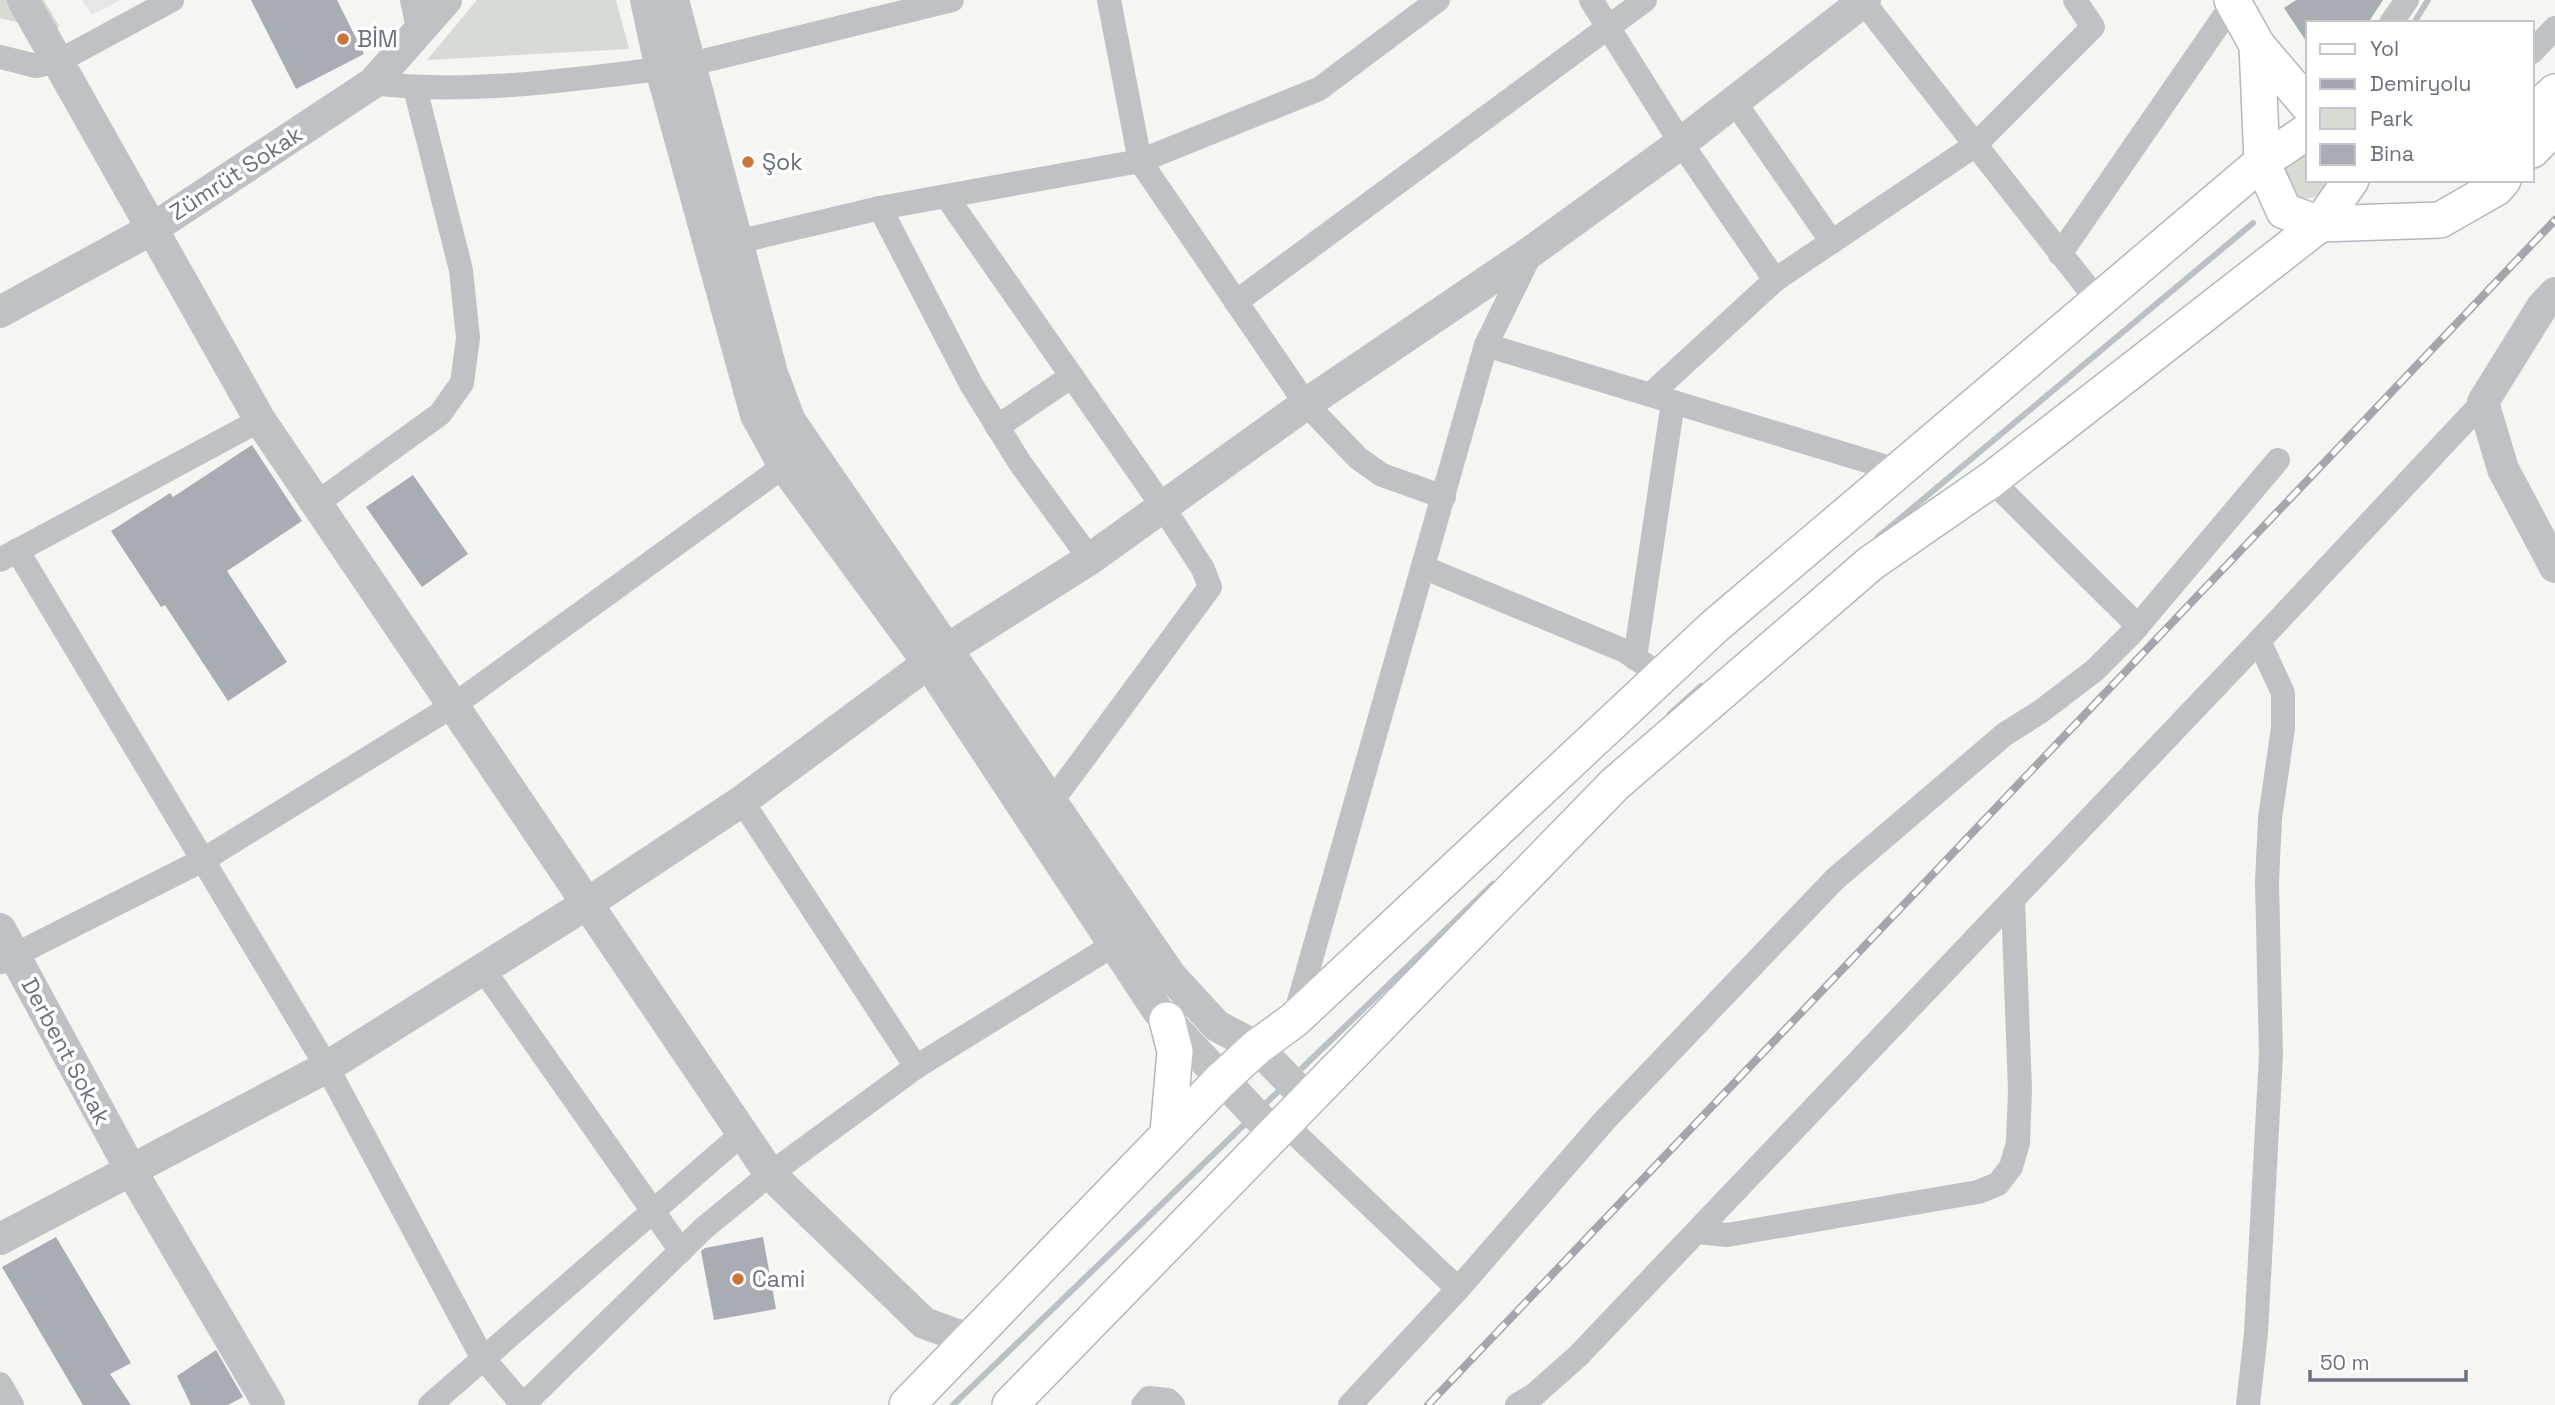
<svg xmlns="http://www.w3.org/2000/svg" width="2555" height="1405" viewBox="0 0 2555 1405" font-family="'Space Grotesk',sans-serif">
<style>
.built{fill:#e5e6e5}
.green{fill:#d6dbd4}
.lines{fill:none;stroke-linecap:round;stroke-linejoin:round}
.stream{stroke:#bac1c6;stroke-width:6}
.building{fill:#a8adb3}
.secondary-casing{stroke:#b4b7bc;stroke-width:38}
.minor{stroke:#bfc2c5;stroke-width:24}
.tertiary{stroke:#bfc2c5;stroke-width:32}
.secondary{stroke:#fff;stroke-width:35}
.rail-casing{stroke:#a3a6ac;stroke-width:8}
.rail{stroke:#fff;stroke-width:5;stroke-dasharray:16;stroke-linecap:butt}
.poi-dot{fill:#cc753b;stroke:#fff;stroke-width:2.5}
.labels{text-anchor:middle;stroke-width:7;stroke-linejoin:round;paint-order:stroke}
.poi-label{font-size:23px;fill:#68717f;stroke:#fff;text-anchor:start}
.street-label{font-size:23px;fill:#68717f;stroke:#fff}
</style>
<rect width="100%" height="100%" fill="#f5f5f2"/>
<polygon class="built" points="82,0 120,0 92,15"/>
<g class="green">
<polygon points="0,0 44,0 59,26 56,32 0,18"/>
<polygon points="477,0 616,0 629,49 427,60"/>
<path d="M2308 145V180H2333C2319 199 2311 203 2288 194L2281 160Z"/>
</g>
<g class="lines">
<g class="stream">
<polyline points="2414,23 2428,0"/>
<polyline points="1878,537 2253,223"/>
<polyline points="1670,714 1701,686"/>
<polyline points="1297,1073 1493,884"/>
<polyline points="1262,1107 1284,1086"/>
<polyline points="953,1405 1249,1120"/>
</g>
</g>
<g class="building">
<polygon points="251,0 337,0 364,54 296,89"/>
<polygon points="2296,0 2383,0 2368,23 2308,23 2308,44 2284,8"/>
<polygon points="252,445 302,521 227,571 287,662 228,701 165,605 161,607 111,531 170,493 173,497"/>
<polygon points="413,475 468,554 422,587 366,507"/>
<polygon points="56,1237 131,1363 110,1374 131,1405 83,1405 2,1267"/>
<polygon points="763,1237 776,1309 714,1320 701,1251 705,1248"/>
<polygon points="216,1350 243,1397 228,1405 191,1405 177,1376"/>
</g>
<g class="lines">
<g class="secondary-casing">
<g id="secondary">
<polyline points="2232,0 2257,45 2308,105"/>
<polyline points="2257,45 2262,162 2284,211 2320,224 2440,220 2496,188 2503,180"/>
<polyline points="2532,113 2555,92"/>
<polyline points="2532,150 2555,126"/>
<polyline points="1167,1020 1175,1051 1168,1133"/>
<polyline points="907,1405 1221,1080 1257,1047 1294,1020 1715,626 2262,162 2308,131"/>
<polyline points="1010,1405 1615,784 1871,563 1991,480 2320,224 2351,180"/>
</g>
</g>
<g class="minor">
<polyline points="412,0 419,33"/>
<polyline points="1109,0 1140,161 1306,404 1358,458 1382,475 1444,497"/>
<polyline points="1591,0 1681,143 1775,280"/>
<polyline points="1862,0 2098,301"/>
<polyline points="2391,23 2407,0"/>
<polyline points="2532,52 2555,28"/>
<polyline points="0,57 36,66 59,61 172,0"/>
<polyline points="687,65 952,0"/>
<path d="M373 83C468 95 566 80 661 69"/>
<polyline points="1734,101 1832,242"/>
<polyline points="946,196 1163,507 1203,569 1210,587 1050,804"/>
<polyline points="880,208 971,384 1020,463 1090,559"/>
<polyline points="720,246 880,208 1140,161 1319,89 1438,0"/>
<polyline points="2060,254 2234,2"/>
<polyline points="1236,302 1645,0"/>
<polyline points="1486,345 1900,471"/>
<polyline points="1650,395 1775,280 1974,146 2093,27 2075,0"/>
<polyline points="997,427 1072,376"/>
<polyline points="1991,480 2138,626"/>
<polyline points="317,503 440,414 462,383 468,338 461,270 415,88"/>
<polyline points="17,550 327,1067 482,1357 523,1405"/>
<polyline points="0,560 260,420"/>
<polyline points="1425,568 1625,651 1662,676"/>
<polyline points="1635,658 1673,402"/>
<polyline points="742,801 916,1067"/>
<polyline points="1,962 203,860 454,705 784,466"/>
<polyline points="483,969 681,1251"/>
<polyline points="1294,1019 1486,345 1532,251"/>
<polyline points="1285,1124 1458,1289 1350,1405"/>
<polyline points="1698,1232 1727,1235 1978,1192 1998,1184 2011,1167 2018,1143 2020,1090 2013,901"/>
<polyline points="1458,1289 1605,1120 1835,879 2005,734 2040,712 2095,670 2131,634 2278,460"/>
<polyline points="0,1384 12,1405"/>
<polyline points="430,1405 743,1133"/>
<polyline points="523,1405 704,1228 770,1174 916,1067 1115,944"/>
<polyline points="1143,1405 1149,1398 1168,1400 1173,1405"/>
<polyline points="1517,1405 1534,1395 1578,1356 2259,641 2483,402"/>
<polyline points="2248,1405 2256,1333 2271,1055 2267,882 2270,818 2283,728 2283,693 2259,641"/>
</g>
<g class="tertiary">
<polyline points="23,0 260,420 770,1174 924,1323 960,1336 976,1335"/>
<polyline points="646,0 661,69 756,415 784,466 929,664 1158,1011 1275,1135"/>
<polyline points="673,0 772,373 790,421 1171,976 1217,1026 1257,1047 1308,1100"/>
<polyline points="2555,293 2542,307 2483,402 2503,469 2555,567"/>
<polyline points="0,312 152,229 373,83 446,0"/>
<polyline points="0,929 132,1172 269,1405"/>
<polyline points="0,1239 327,1067 588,903 742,801 946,650 1090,559 1306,404 1532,251 1681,143 1865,0"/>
</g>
<use href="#secondary" class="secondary"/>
<g class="rail-casing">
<polyline id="rail" points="1428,1405 2555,220"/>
</g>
<use href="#rail" class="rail"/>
</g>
<g class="poi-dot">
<circle cx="343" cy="39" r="7"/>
<circle cx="748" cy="162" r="7"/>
<circle cx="738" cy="1279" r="7"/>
</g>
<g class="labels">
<g class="poi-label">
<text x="357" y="47">BİM</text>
<text x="762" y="170">Şok</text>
<text x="752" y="1287">Cami</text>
</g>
<g class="street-label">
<text transform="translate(236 173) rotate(-33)" y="8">Zümrüt Sokak</text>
<text transform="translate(66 1051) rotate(62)" y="8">Derbent Sokak</text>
</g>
</g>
<rect x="2306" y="21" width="228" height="161" fill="#ffffff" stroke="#c3c6cc" stroke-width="2"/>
<rect x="2320" y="44" width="35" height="10" fill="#ffffff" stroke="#c3c6cc" stroke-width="2"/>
<text x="2370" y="56" font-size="21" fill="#68717f">Yol</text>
<rect x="2320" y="79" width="35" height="10" fill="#a3a6ac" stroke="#c3c6cc" stroke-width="2"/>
<text x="2370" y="91" font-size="21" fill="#68717f">Demiryolu</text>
<rect x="2320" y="108" width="35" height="21" fill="#d6dbd4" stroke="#c3c6cc" stroke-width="2"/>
<text x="2370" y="126" font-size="21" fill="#68717f">Park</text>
<rect x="2320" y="144" width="35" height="21" fill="#a8adb3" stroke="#c3c6cc" stroke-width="2"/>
<text x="2370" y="161" font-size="21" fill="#68717f">Bina</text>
<path d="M2310 1370v10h156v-10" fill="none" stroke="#68717f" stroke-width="3.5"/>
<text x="2320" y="1370" font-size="21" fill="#68717f" stroke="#ffffff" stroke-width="5" paint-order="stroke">50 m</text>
</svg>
